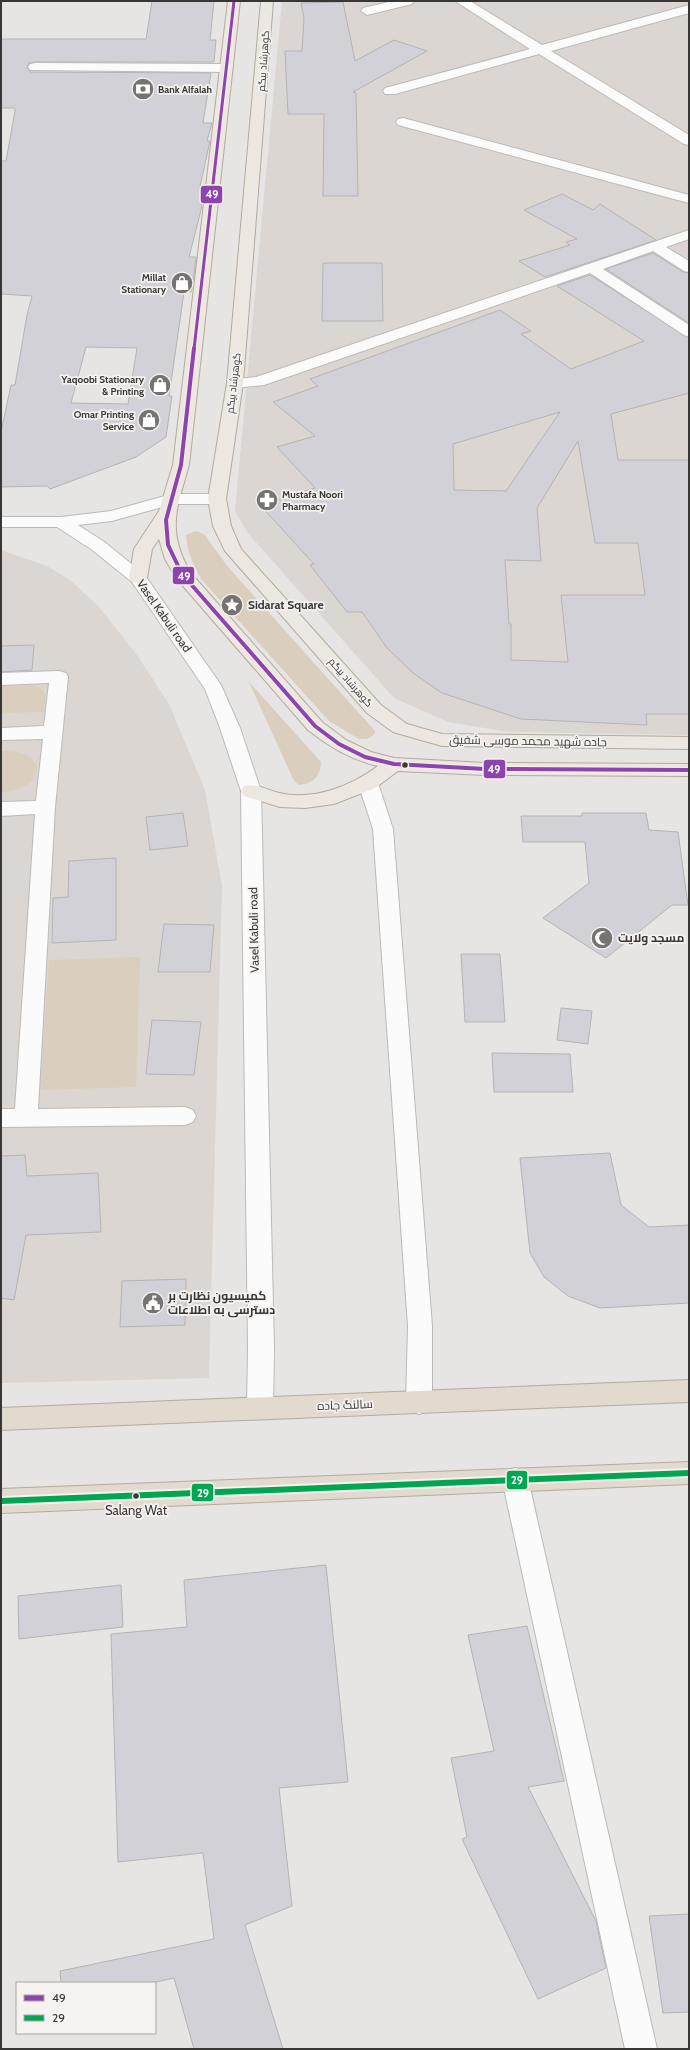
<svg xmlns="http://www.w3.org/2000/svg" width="690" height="2050" viewBox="0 0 690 2050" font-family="Cabin,Cairo,sans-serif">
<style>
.built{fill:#dbd6d1}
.green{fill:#dacebe}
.building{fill:#d2d1d7;stroke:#b4b4b4;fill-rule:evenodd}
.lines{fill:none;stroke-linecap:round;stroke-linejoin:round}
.minor-casing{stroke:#babab8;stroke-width:2}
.major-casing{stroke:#b3aa9d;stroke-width:2}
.highway-casing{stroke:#b3aa9d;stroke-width:2}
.minor{fill:#fbfbfb;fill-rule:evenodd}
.major{fill:#ece7e0;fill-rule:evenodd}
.highway{fill:#e2dacf;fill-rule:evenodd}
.bus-1-far1-casing{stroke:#f5f2ef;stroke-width:5}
.bus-1-casing{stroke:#f5f2ef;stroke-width:6}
.bus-2-casing{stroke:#f5f2ef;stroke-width:10}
.bus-1-far1{stroke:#8e44ad;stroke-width:3}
.bus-1{stroke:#8e44ad;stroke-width:4}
.bus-2{stroke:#00a651;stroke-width:6}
.bus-dot{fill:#383736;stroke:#f5f2ef;stroke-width:1.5}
.labels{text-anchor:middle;stroke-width:3.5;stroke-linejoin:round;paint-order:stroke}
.far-street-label{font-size:10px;fill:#383736;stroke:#f5f2ef}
.far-poi-label{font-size:10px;font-weight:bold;fill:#383736;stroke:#f5f2ef;text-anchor:end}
.poi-label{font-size:12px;font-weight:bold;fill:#383736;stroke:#f5f2ef;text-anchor:start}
.street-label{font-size:12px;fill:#383736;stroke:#f5f2ef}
.near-bus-label{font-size:13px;fill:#383736;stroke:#f5f2ef}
.line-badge{stroke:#f5f2ef;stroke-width:1.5}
.badge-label{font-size:11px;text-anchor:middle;font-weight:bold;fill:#fff}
</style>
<rect width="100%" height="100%" fill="#e6e5e3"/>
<g class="built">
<polygon points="282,1 689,1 689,735 508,732 448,722 394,698 247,532 235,511"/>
<polygon points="1,550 47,566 70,580 99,607 137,655 169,704 205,790 222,886 209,1378 1,1383"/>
</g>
<g class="green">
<path d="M196 531 204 534 228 567 375 731 374 735 367 739H359L329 721 202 580C193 565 187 552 186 535Z"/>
<path d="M249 682 321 762C320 777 314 783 299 785L294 781Z"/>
<polygon points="31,685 41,688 46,694 44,712 1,713 1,686"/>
<path d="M1 751C51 749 46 790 1 792Z"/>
<polygon points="140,957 136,1087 40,1090 49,960"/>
</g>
<g class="building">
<path d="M152 1H214L210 40H216L214 62H35L29 63 27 68 30 72 211 73 203 123H212L207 141H210L199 191H204L201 210 189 257H196L193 283 191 292H184L169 396H172L166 437 136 457 50 489 47 486 1 487V432L11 385H15L27 315 32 296 1 294V161H6L15 111V108H1V39H146ZM86 347 137 348 128 404 71 403Z"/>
<polygon points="343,2 355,61 394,40 427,51 353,92 356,93 358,196 323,196 324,114 288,114 285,51 302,51 304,18 301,3"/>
<polygon points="562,194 593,210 600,204 656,240 545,277 519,261 570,245 566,242 577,239 524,210"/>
<polygon points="653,253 683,272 689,273 689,323 606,269"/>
<polygon points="323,263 382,263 383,321 322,321"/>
<path d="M590 275 689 338V393L611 414 618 460H689V714H646L647 725 521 719 442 693 413 673 387 648 362 612H347L310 565 314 564 260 505 315 488 277 447 315 436 273 402 318 386 310 379 500 310 531 331 521 334 571 369 644 341 557 286ZM560 412 506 491 454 490 453 444ZM578 441 595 543H638L645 595H561L568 662 511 660V624H509L505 560 541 561 537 508Z"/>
<polygon points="34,645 32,670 1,672 1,646"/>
<polygon points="183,813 188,846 150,850 146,817"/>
<polygon points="582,813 646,813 649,830 678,832 688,905 672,905 606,958 543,918 589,883 585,842 523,842 521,816 582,816"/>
<polygon points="116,858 116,940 52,943 53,898 68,897 69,861"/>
<polygon points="164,924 214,925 210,972 158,972"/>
<polygon points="461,954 500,954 505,1022 465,1022"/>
<polygon points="561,1008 592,1011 588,1044 557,1040"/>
<polygon points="152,1020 201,1022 194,1075 146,1074"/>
<polygon points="492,1053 570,1054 573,1092 494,1092"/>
<polygon points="610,1153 621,1205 649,1227 689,1225 689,1303 600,1308 568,1296 544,1277 530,1253 520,1158"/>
<polygon points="25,1155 27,1176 98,1173 101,1232 26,1235 14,1300 1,1298 1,1156"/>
<polygon points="186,1279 185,1325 120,1327 122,1281"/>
<polygon points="326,1565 348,1782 279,1788 292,1906 245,1925 283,2049 194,2049 174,1978 152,1983 61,1983 60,1971 214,1939 203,1853 118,1862 111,1634 187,1627 184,1580"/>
<polygon points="121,1585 123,1627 19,1639 18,1596"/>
<polygon points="527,1626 564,1781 528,1787 596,1921 606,1968 538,1999 462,1839 467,1837 451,1758 494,1751 468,1635"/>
<polygon points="689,1914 689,2012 663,2013 649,1916"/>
</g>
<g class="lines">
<g class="minor-casing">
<g id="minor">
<polygon points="393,1 414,1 412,4 367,15 361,11 363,8"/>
<polygon points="455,1 470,1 542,45 689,5 689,13 551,51 689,135 689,145 684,144 539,54 395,94 385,94 383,91 385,88 530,49"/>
<polygon points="35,63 226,64 233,68 226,72 30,70 28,67 30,64"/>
<polygon points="403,118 689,195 689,203 398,125 396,122 398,119"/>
<polygon points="689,230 689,239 666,247 689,261 689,272 684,271 653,251 603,269 689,325 689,337 684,335 590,273 264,385 235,388 229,386 227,383 229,380 256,377"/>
<polygon points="172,494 217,494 223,495 226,499 223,503 217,504 173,504 112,521 78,525 103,541 144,574 221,685 240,728 261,791 274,1348 273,1408 269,1416 260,1419 251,1416 247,1408 248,1348 241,791 220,728 205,689 132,582 91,549 57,527 1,527 1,517 61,517 111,511"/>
<polygon points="59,671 66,673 68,677 55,807 38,1109 185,1107 193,1110 196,1116 193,1122 185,1125 1,1127 1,1109 15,1109 35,814 1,816 1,802 36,801 43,739 1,740 1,728 44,726 49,683 1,685 1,673"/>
<polygon points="368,777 375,778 378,783 393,829 432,1326 432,1403 428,1411 419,1414 410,1411 406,1403 408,1326 373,829 358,783 361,778"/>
<polygon points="515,1468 524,1471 528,1479 657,2049 625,2049 502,1479 506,1471"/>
</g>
</g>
<g class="major-casing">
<g id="major">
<path d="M228 1H240L189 465C177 508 166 529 190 572L322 722 346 740 371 752 394 758 485 763 689 764V776L485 775 398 771 375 788 334 804 305 808 280 807 244 796 241 791 244 786C256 783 267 790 279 793 314 801 351 786 378 766 351 760 330 747 308 730L176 578 165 559 159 539 152 549 147 578 144 582 138 583 132 582 129 578 134 549 159 511 173 465Z"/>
<polygon points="261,1 273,1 243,383 226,499 231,526 241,549 381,705 407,724 442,734 689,737 689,749 442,746 393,732 367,713 225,551 213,526 208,499 227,383"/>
</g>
</g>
<g class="highway-casing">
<g id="highway">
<polygon points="689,1380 689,1402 1,1430 1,1408"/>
<polygon points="689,1462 689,1484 1,1513 1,1489"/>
</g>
</g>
<use href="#minor" class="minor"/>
<use href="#major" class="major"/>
<use href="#highway" class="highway"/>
<g class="bus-1-far1-casing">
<polyline id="bus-1-far1" points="194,349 234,1"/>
</g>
<g class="bus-1-casing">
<polyline id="bus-1" points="194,348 181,465 166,520 168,545 182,574 315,726 339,744 365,757 394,764 485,769 689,770"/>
</g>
<g class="bus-2-casing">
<polyline id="bus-2" points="1,1501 689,1473"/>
</g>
<use href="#bus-1-far1" class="bus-1-far1"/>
<use href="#bus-1" class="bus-1"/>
<use href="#bus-2" class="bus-2"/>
</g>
<defs>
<g id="bank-disc" transform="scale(1.15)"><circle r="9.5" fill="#757473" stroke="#f5f2ef"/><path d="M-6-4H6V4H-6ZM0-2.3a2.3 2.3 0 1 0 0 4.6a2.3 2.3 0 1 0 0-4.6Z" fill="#fff"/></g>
<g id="shop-disc" transform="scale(1.15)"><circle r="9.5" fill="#757473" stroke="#f5f2ef"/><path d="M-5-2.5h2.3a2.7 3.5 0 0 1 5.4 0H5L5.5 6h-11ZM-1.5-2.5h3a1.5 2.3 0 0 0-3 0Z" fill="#fff"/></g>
<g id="pharmacy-disc" transform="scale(1.15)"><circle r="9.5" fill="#757473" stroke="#f5f2ef"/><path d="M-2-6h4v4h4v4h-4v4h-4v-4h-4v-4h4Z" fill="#fff"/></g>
<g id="sight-disc" transform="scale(1.15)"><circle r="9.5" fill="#757473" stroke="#f5f2ef"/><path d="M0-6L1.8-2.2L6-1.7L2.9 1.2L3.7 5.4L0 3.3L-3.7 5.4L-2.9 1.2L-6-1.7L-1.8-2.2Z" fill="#fff"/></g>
<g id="mosque-disc" transform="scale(1.15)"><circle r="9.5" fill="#757473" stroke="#f5f2ef"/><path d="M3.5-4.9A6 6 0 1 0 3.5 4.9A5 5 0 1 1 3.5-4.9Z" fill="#fff"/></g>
<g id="civic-disc" transform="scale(1.15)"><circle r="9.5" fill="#757473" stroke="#f5f2ef"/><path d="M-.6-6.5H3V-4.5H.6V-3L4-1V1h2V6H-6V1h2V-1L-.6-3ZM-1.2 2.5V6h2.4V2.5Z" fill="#fff"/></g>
</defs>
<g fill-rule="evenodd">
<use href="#bank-disc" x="143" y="89"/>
<use href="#shop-disc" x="182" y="283"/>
<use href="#shop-disc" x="160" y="385"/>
<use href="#shop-disc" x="149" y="420"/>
<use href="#pharmacy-disc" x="267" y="500"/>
<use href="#sight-disc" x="232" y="605"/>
<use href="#mosque-disc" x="602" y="938"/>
<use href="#civic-disc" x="153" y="1303"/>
</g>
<g class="bus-dot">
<circle cx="405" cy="765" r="3.5"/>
<circle cx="136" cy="1496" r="3.5"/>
</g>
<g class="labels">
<g class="far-street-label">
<text transform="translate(263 61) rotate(-86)" y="4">گوهرشاد بیگم</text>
<text transform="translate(233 383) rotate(-83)" y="4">گوهرشاد بیگم</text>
<text transform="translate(351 682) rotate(49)" y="4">گوهرشاد بیگم</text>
</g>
<g class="far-poi-label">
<text x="158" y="93" text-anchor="start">Bank Alfalah</text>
<text x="166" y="281">Millat<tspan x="166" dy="12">Stationary</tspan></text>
<text x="144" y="383">Yaqoobi Stationary<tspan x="144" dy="12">&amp; Printing</tspan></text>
<text x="134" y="418">Omar Printing<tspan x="134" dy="12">Service</tspan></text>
<text x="282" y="498" text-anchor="start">Mustafa Noori<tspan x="282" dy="12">Pharmacy</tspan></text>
</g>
<g class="poi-label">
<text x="248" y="609">Sidarat Square</text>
<text x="618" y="942">مسجد ولایت</text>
<text x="168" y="1300">کمیسیون نظارت بر<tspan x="168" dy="14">دسترسی به اطلاعات</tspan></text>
</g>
<g class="street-label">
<text transform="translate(164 616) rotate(55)" y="4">Vasel Kabuli road</text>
<text transform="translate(528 741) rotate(1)" y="4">جاده شهید محمد موسی شفیق</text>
<text transform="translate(254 930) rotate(-91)" y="4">Vasel Kabuli road</text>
<text transform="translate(345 1405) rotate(-2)" y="4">سالنگ جاده</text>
</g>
<g class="near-bus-label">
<text x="136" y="1515">Salang Wat</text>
</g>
</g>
<g class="line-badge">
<rect x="200" y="185" width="23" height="19" rx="4" fill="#8e44ad"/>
<rect x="172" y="566" width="23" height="19" rx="4" fill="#8e44ad"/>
<rect x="483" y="759" width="23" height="20" rx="4" fill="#8e44ad"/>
<rect x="506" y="1470" width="22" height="20" rx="4" fill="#00a651"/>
<rect x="191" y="1483" width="23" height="19" rx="4" fill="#00a651"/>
</g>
<g class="badge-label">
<text x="212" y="198">49</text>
<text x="184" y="580">49</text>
<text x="494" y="773">49</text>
<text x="517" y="1484">29</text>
<text x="203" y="1497">29</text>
</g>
<rect width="690" height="2050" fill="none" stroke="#383736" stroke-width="4"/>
<rect x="16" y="1982" width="140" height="52" fill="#f5f2ef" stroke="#a9a7a5"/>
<rect x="24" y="1995" width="20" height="6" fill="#8e44ad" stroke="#a9a7a5"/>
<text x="52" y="2002" font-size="12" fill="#383736">49</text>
<rect x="24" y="2015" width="20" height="6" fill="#00a651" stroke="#a9a7a5"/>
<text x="52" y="2022" font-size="12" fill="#383736">29</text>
</svg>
